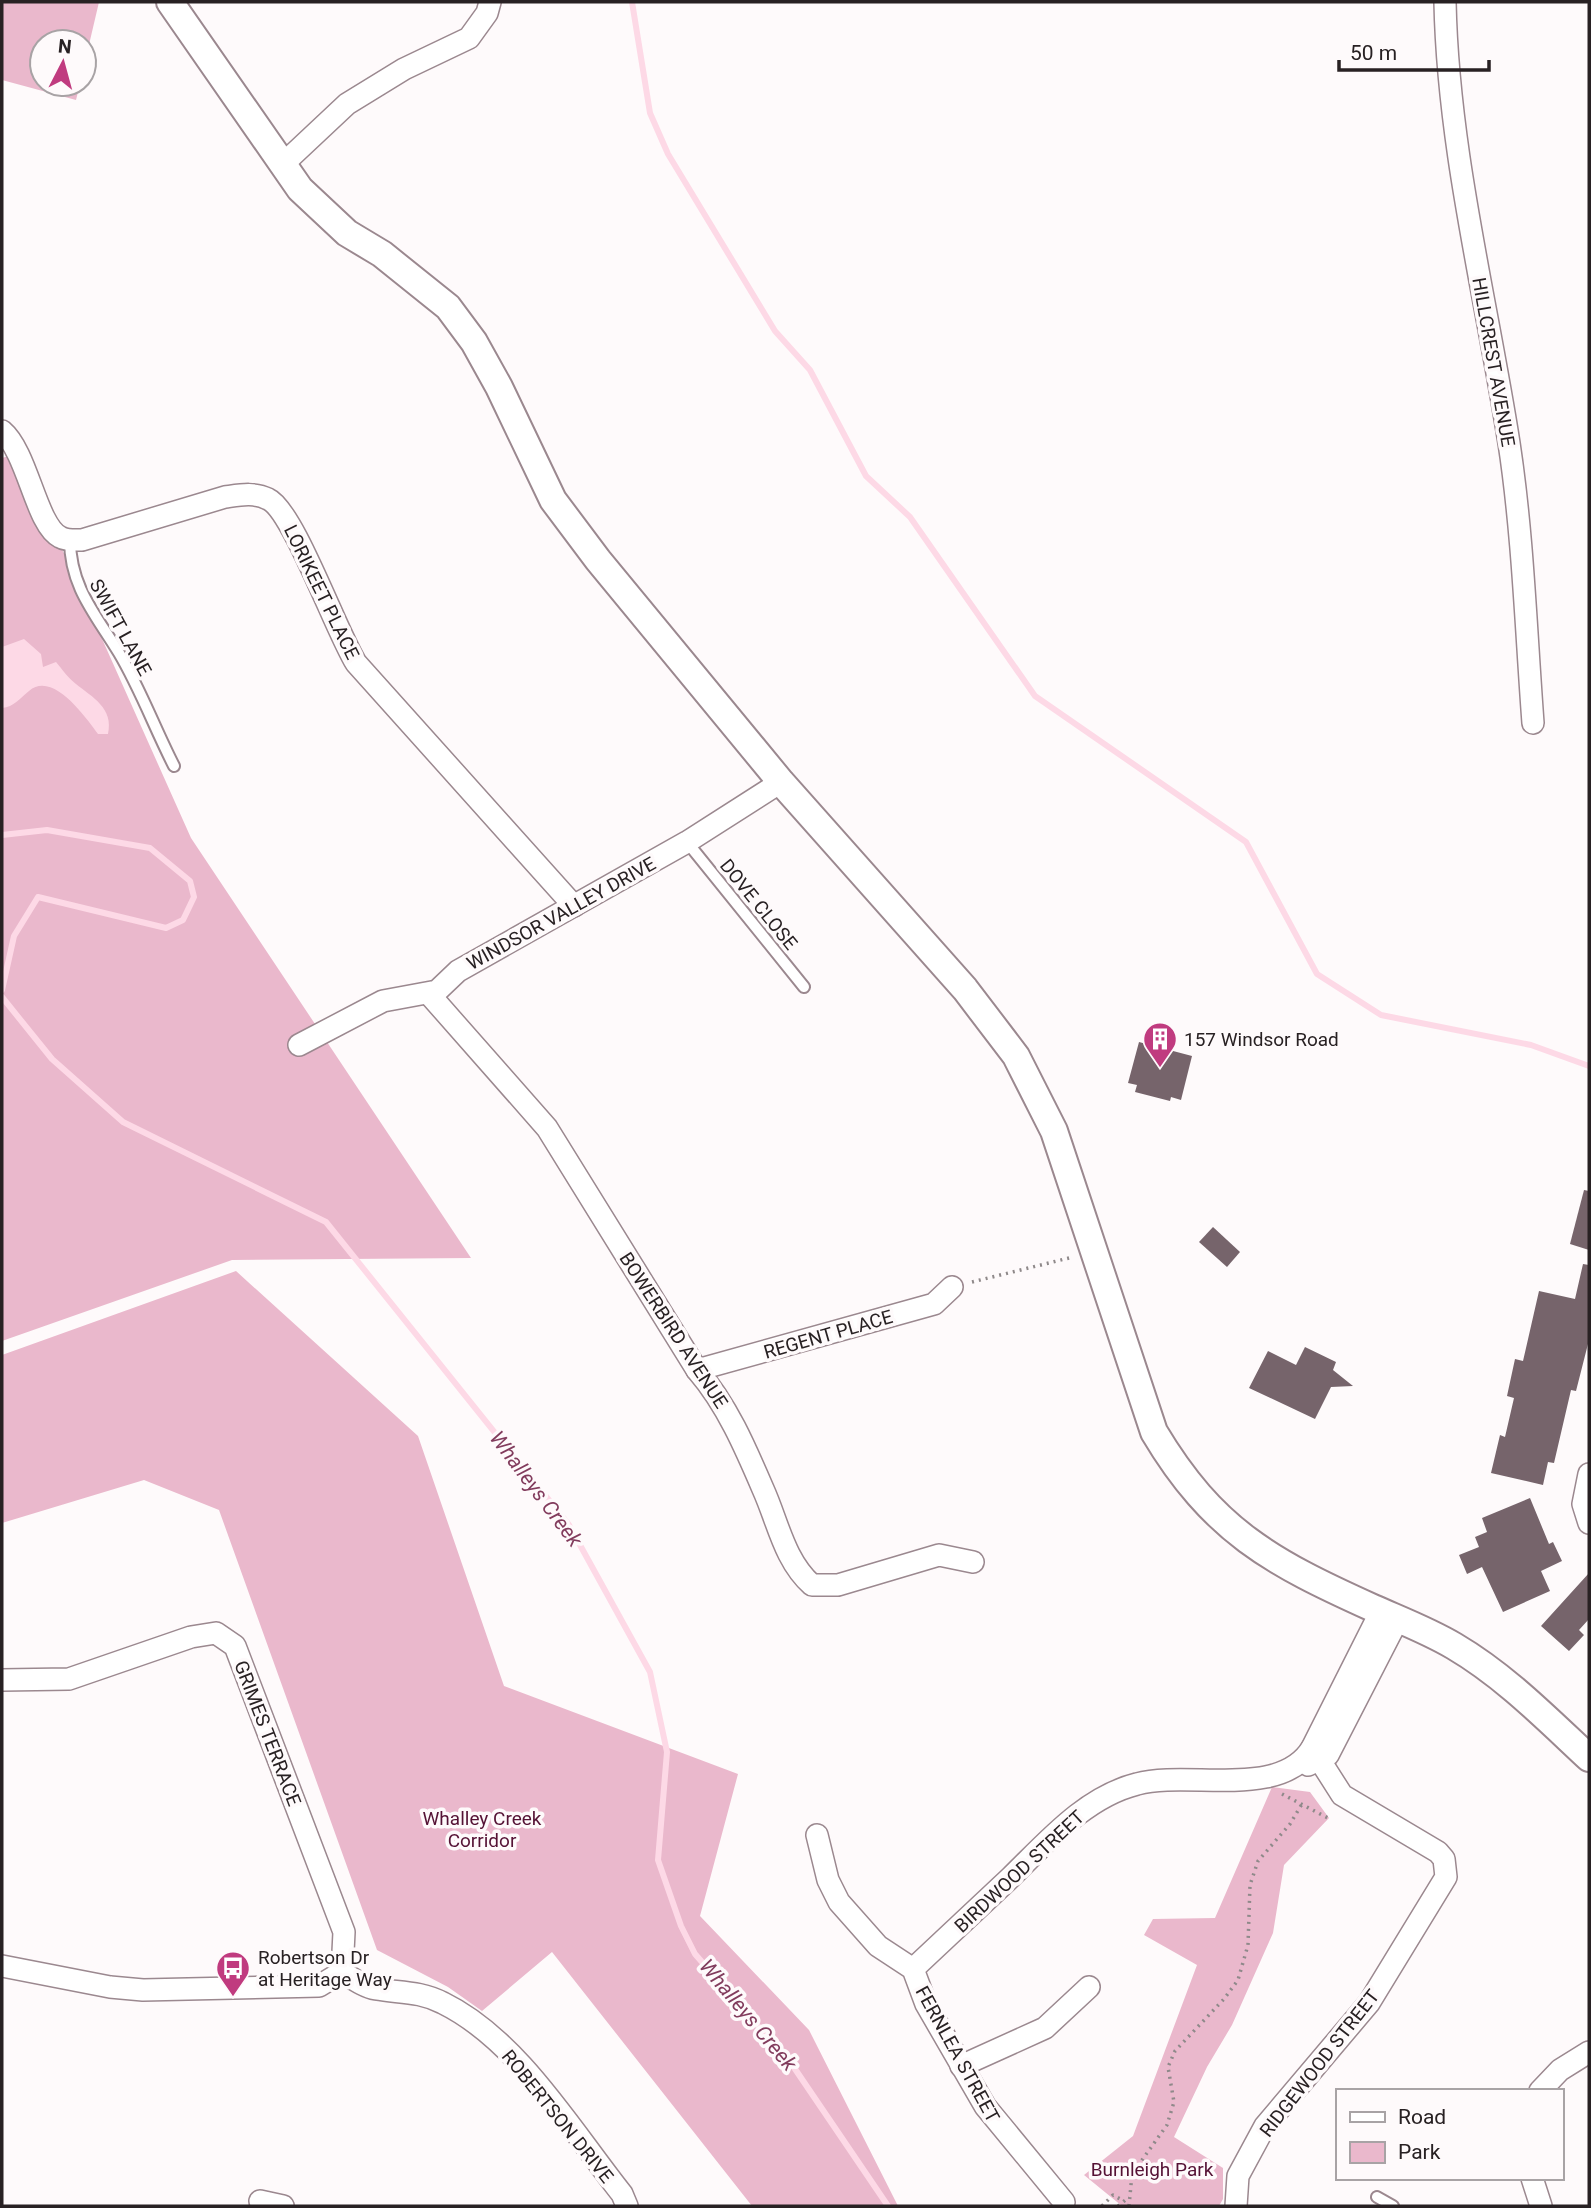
<svg xmlns="http://www.w3.org/2000/svg" width="1591" height="2208" viewBox="0 0 1591 2208" font-family="Roboto,sans-serif">
<style>
.green{fill:#eab8cc}
.water{fill:#fdd9e6}
.lines{fill:none;stroke-linecap:round;stroke-linejoin:round}
.stream{stroke:#fdd9e6;stroke-width:6}
.building{fill:#76646b}
.service-casing{stroke:#9b888f;stroke-width:14}
.minor-casing{stroke:#9b888f;stroke-width:24}
.tertiary-casing{stroke:#9b888f;stroke-width:30}
.path{stroke:#8f898a;stroke-width:3.5;stroke-dasharray:2 5;stroke-linecap:butt}
.service{stroke:#fff;stroke-width:10}
.minor{stroke:#fff;stroke-width:21}
.tertiary{stroke:#fff;stroke-width:26}
.labels{text-anchor:middle;stroke-width:7;stroke-linejoin:round;paint-order:stroke}
.street-label{font-size:19px;fill:#282123;stroke:#fefafb}
.poi-label{font-size:19px;fill:#282123;stroke:#fefafb;text-anchor:start}
.park-label{font-size:19px;fill:#551235;stroke:#fefafb}
.water-label{font-size:21px;font-style:italic;fill:#823c5d;stroke:#fefafb}
</style>
<rect width="100%" height="100%" fill="#fefafb"/>
<g class="green">
<polygon points="2,2 99,2 84,66 84,42 42,42 42,84 80,84 76,100 2,80"/>
<polygon points="19,453 191,838 471,1258 232,1260 2,1341 2,458"/>
<polygon points="236,1271 418,1436 504,1686 738,1774 700,1916 809,2030 898,2206 752,2206 552,1952 482,2011 448,1987 377,1950 219,1510 144,1480 2,1523 2,1355"/>
<polygon points="1272,1787 1310,1792 1329,1818 1284,1865 1273,1933 1232,2025 1207,2067 1174,2137 1223,2168 1223,2199 1219,2206 1122,2206 1084,2175 1133,2136 1197,1965 1144,1935 1153,1919 1215,1918"/>
</g>
<path class="water" d="M24 639 41 654 43 667 56 662C62 669 68 678 76 684 92 697 114 708 108 734H98C86 718 53 670 29 691 20 698 14 707 2 708V647Z"/>
<g class="lines">
<g class="stream">
<polyline points="632,2 650,113 668,154 775,331 810,370 866,476 910,517 1035,696 1246,842 1317,974 1381,1015 1531,1045 1589,1066"/>
<polyline points="2,835 47,830 150,848 190,881 194,897 183,920 166,928 38,897 14,936 2,990"/>
<polyline points="2,997 52,1059 123,1122 326,1222 569,1525 650,1672 667,1752 658,1860 681,1926 695,1954 793,2066 888,2206"/>
</g>
</g>
<g class="building">
<polygon points="1139,1042 1192,1056 1181,1100 1171,1097 1170,1101 1135,1092 1137,1085 1128,1083"/>
<polygon points="1584,1190 1589,1191 1589,1250 1570,1244"/>
<polygon points="1213,1227 1240,1252 1227,1267 1199,1242"/>
<polygon points="1583,1264 1589,1265 1589,1340 1576,1391 1571,1390 1554,1463 1548,1462 1543,1485 1491,1473 1500,1435 1505,1437 1514,1398 1507,1396 1515,1359 1523,1361 1539,1291 1575,1299"/>
<polygon points="1305,1347 1336,1362 1333,1370 1353,1386 1331,1387 1315,1419 1249,1388 1268,1351 1296,1365"/>
<polygon points="1530,1498 1549,1544 1553,1542 1562,1561 1541,1571 1550,1591 1503,1612 1482,1567 1467,1574 1459,1555 1479,1547 1475,1537 1487,1532 1482,1518"/>
<polygon points="1589,1573 1589,1619 1579,1630 1584,1635 1569,1651 1541,1626"/>
</g>
<g class="lines">
<g class="service-casing">
<g id="service">
<path d="M70 540C70 587 96 615 119 653 140 688 155 729 174 766"/>
<polyline points="687,842 804,987"/>
<polyline points="1377,2197 1393,2206"/>
</g>
</g>
<g class="minor-casing">
<g id="minor">
<path d="M1445 2C1448 150 1486 296 1509 443 1523 535 1526 630 1533 723"/>
<polyline points="282,165 347,104 404,69 469,38 487,13 490,2"/>
<path d="M2 431C28 453 36 525 60 537 67 541 75 540 82 540L225 497C240 495 254 492 268 499 293 510 336 631 356 663L574 906"/>
<path d="M429 994 547 1128 697 1370C727 1405 745 1447 763 1489 778 1522 784 1560 812 1585H838L939 1555 973 1562"/>
<polyline points="299,1045 383,1001 437,991 458,971 687,842 781,782"/>
<polyline points="697,1370 934,1304 952,1287"/>
<polyline points="1589,1474 1583,1504 1589,1523"/>
<polyline points="2,1680 69,1679 191,1637 216,1633 235,1646 344,1932 342,1972"/>
<polyline points="1308,1765 1328,1755 1398,1619"/>
<polyline points="817,1835 828,1880 839,1902 878,1946 913,1969 926,2004 985,2106 1064,2202"/>
<path d="M2 1966 110 1987 143 1990 319 1986 342 1972C352 1978 364 1987 376 1989 400 1993 420 1991 443 2003 518 2040 571 2130 622 2194L627 2206"/>
<path d="M913 1969C945 1939 978 1908 1010 1878 1047 1842 1085 1797 1137 1784 1188 1770 1281 1800 1312 1748L1381 1611"/>
<polyline points="961,2066 1045,2028 1089,1987"/>
<polyline points="1540,2091 1560,2070 1589,2052"/>
<polyline points="1532,2178 1541,2206"/>
<polyline points="260,2201 283,2206"/>
<polyline points="1236,2206 1238,2176 1265,2126 1369,2003 1446,1877 1444,1859 1438,1852 1342,1795 1312,1748"/>
</g>
</g>
<g class="tertiary-casing">
<path id="tertiary" d="M170 2 300 189 347 233 382 254 448 307 474 342 499 387 553 500 598 560 781 782 965 989 1016 1056 1054 1131 1154 1432C1213 1531 1271 1562 1373 1608 1400 1620 1429 1631 1454 1646 1505 1676 1546 1718 1589 1758"/>
</g>
<g class="path">
<polyline points="972,1282 1073,1257"/>
<polyline points="1282,1794 1328,1818"/>
<polyline points="1102,2206 1113,2195 1122,2200"/>
<polyline points="1118,2206 1129,2197"/>
<polyline points="1129,2206 1132,2174 1167,2125 1174,2102 1168,2067 1175,2051 1224,1999 1238,1980 1248,1945 1250,1885 1258,1861 1290,1824 1302,1804"/>
</g>
<use href="#service" class="service"/>
<use href="#minor" class="minor"/>
<use href="#tertiary" class="tertiary"/>
</g>
<defs>
<g id="building-pin" transform="scale(1.75)"><path d="M0 17L-7.5 6A9.5 9.5 0 1 1 7.5 6Z" fill="#c03b7f" stroke="#fefafb"/><path d="M-4-6H4V6H1V3H-1V6H-4ZM-2.5-4.3h1.7v1.8h-1.7ZM.8-4.3h1.7v1.8H.8ZM-2.5-1h1.7V.8h-1.7ZM.8-1h1.7V.8H.8Z" fill="#fff"/></g>
<g id="bus-pin" transform="scale(1.75)"><path d="M0 17L-7.5 6A9.5 9.5 0 1 1 7.5 6Z" fill="#c03b7f" stroke="#fefafb"/><path d="M-5-6H5V4H4V6H2V4H-2V6H-4V4H-5ZM-3.5-4V0h7V-4ZM-3.5 1.2v1.5H-2V1.2ZM2 1.2v1.5H3.5V1.2Z" fill="#fff"/></g>
</defs>
<g fill-rule="evenodd">
<use href="#building-pin" x="1160" y="1039"/>
<use href="#bus-pin" x="233" y="1968"/>
</g>
<g class="labels">
<g class="street-label">
<text transform="translate(1494 362) rotate(80)" y="7">HILLCREST AVENUE</text>
<text transform="translate(322 592) rotate(64)" y="7">LORIKEET PLACE</text>
<text transform="translate(121 627) rotate(61)" y="7">SWIFT LANE</text>
<text transform="translate(759 904) rotate(51)" y="7">DOVE CLOSE</text>
<text transform="translate(561 913) rotate(-29)" y="7">WINDSOR VALLEY DRIVE</text>
<text transform="translate(674 1330) rotate(57)" y="7">BOWERBIRD AVENUE</text>
<text transform="translate(828 1334) rotate(-16)" y="7">REGENT PLACE</text>
<text transform="translate(268 1733) rotate(69)" y="7">GRIMES TERRACE</text>
<text transform="translate(1019 1871) rotate(-43)" y="7">BIRDWOOD STREET</text>
<text transform="translate(958 2054) rotate(61)" y="7">FERNLEA STREET</text>
<text transform="translate(1319 2063) rotate(-52)" y="7">RIDGEWOOD STREET</text>
<text transform="translate(558 2116) rotate(51)" y="7">ROBERTSON DRIVE</text>
</g>
<g class="poi-label">
<text x="1184" y="1046">157 Windsor Road</text>
<text x="258" y="1964">Robertson Dr<tspan x="258" dy="22">at Heritage Way</tspan></text>
</g>
<g class="park-label">
<text x="482" y="1825">Whalley Creek<tspan x="482" dy="22">Corridor</tspan></text>
<text x="1152" y="2176">Burnleigh Park</text>
</g>
<g class="water-label">
<text transform="translate(536 1489) rotate(53)" y="7">Whalleys Creek</text>
<text transform="translate(748 2015) rotate(50)" y="7">Whalleys Creek</text>
</g>
</g>
<rect width="1591" height="2208" fill="none" stroke="#282123" stroke-width="7"/>
<rect x="1336" y="2089" width="228" height="91" fill="#fefafb" stroke="#a8a3a5" stroke-width="2"/>
<rect x="1350" y="2112" width="35" height="10" fill="#ffffff" stroke="#a8a3a5" stroke-width="2"/>
<text x="1398" y="2124" font-size="21" fill="#282123">Road</text>
<rect x="1350" y="2142" width="35" height="21" fill="#eab8cc" stroke="#a8a3a5" stroke-width="2"/>
<text x="1398" y="2159" font-size="21" fill="#282123">Park</text>
<g transform="translate(63 63) rotate(6)"><circle r="33" fill="#fefafb" stroke="#a8a3a5" stroke-width="2"/>
<path d="M0-5L12 26L0 18L-12 26Z" fill="#c03b7f"/>
<text y="-10" font-size="19" font-weight="bold" text-anchor="middle" fill="#282123">N</text>
</g>
<path d="M1339 60v10h150v-10" fill="none" stroke="#282123" stroke-width="3.5"/>
<text x="1350" y="60" font-size="21" fill="#282123" stroke="#fefafb" stroke-width="5" paint-order="stroke">50 m</text>
</svg>
